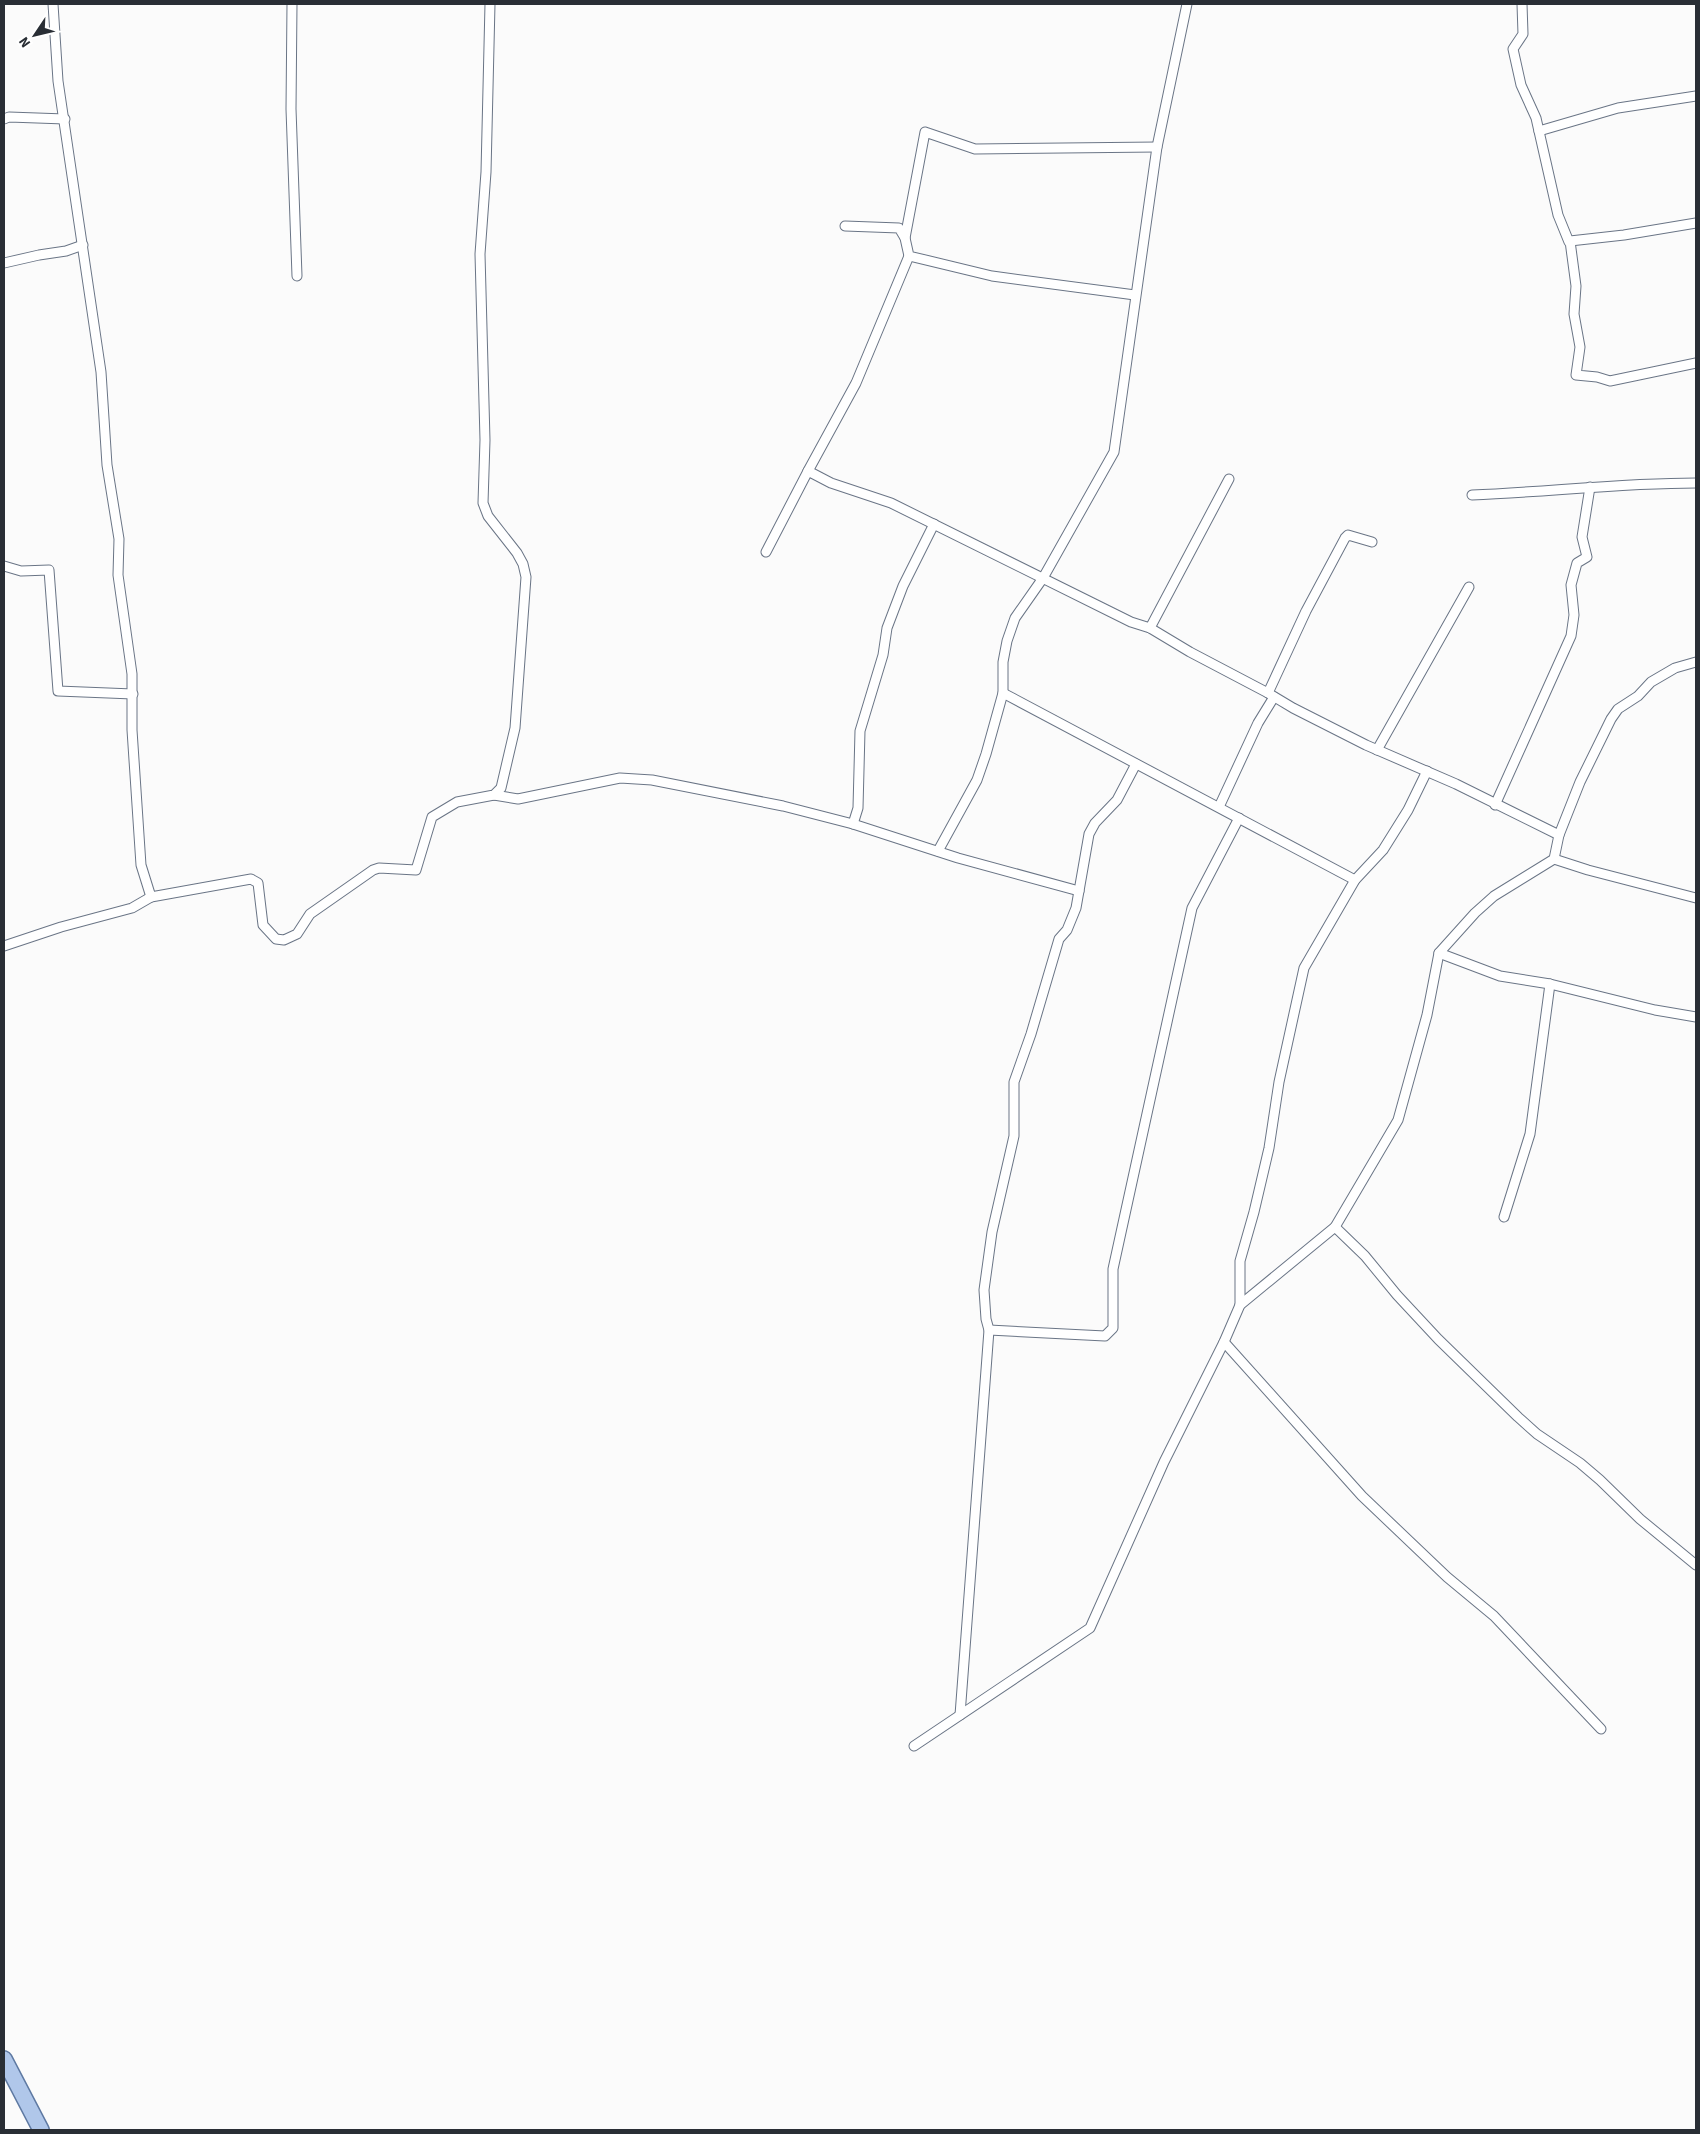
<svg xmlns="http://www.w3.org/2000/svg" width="1700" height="2134" viewBox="0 0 1700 2134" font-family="'Source Sans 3',sans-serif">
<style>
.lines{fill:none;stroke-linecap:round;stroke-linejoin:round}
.minor-casing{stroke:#6a7586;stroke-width:11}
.primary-casing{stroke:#5e79a2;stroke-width:18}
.minor{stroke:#fff;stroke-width:9}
.primary{stroke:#b0c7ea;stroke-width:15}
</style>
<rect width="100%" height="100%" fill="#fbfbfb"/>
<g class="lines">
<g class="minor-casing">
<g id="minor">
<polyline points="53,4 58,81 101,372 107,465 119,539 118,575 132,674 132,730 141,865 151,897 251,879 258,883 263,925 276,939 284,940 297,934 310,914 373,870 379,868 416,870 432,817 457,802 494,795 501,788 515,728 526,577 523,564 517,553 488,516 483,503 485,440 480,254 486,172 490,4"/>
<polyline points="292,4 291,109 297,276"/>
<polyline points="1522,4 1523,34 1513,49 1521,85 1536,118 1558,215 1569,242 1570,241 1576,286 1574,314 1580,347 1576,375 1597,377 1610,381 1696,363"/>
<polyline points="4,119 9,117 65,119"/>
<polyline points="1539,131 1618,108 1696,96"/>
<polyline points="845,226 899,228 905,238 909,256 992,276 1135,295"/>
<polyline points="905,238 925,132 975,149 1157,147"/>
<polyline points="1570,241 1624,235 1696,223"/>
<polyline points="4,263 39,255 66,251 83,245"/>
<polyline points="808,471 856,383 909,256"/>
<path d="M1472 495C1547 492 1621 483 1696 483"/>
<polyline points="766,552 808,471 831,483 891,503 1131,622 1150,628 1190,652 1268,693 1293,708 1366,745 1456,784 1559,835"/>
<polyline points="4,566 21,571 49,570 58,691 133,694"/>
<polyline points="1150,628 1229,479"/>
<polyline points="1003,693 1355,880"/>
<polyline points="1268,693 1306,611 1345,538 1348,535 1372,542"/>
<polyline points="1377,750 1469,587"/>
<polyline points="494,795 518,799 620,778 652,780 783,806 853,824 958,858 1079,891"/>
<polyline points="1495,805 1571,636 1574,615 1571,585 1577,563 1587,557 1582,537 1590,487"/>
<polyline points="1219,807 1258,723 1274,697"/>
<polyline points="853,824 858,808 860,731 883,655 887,628 903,586 934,524"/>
<polyline points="938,851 977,780 986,754 1003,693 1003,662 1007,641 1015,618 1043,578 1114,452 1157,147 1187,4"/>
<polyline points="1554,859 1588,870 1696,898"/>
<polyline points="4,946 61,927 132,908 151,897"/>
<polyline points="1439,953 1500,976 1550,984 1655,1010 1696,1017"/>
<polyline points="1504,1217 1530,1134 1550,984"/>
<polyline points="1335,1227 1365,1256 1397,1295 1438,1339 1518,1417 1537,1434 1580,1463 1600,1480 1640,1519 1696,1565"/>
<polyline points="1240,1305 1240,1261 1254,1212 1269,1148 1279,1082 1304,968 1355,880 1383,850 1408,810 1427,771"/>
<polyline points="989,1330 1105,1336 1113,1328 1113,1269 1192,908 1239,818"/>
<polyline points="1224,1342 1362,1496 1447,1577 1494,1616 1601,1729"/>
<polyline points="960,1715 989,1330 986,1319 984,1290 992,1232 1014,1136 1014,1082 1031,1034 1059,939 1067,930 1076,908 1089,834 1095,823 1117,800 1136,764"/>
<polyline points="914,1746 1090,1628 1164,1462 1224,1342 1240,1305 1335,1227 1398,1120 1427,1015 1439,953 1475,913 1494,896 1554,859 1559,835 1580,782 1611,719 1618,709 1638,696 1651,682 1675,668 1696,662"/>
</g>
</g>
<g class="primary-casing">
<polyline id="primary" points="4,2059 41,2130"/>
</g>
<use href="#minor" class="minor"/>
<use href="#primary" class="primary"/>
</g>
<rect width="1700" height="2134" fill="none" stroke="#292e35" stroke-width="10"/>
<g transform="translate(35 35) rotate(235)" stroke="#ffffff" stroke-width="4" paint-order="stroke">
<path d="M0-4L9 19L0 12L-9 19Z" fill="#292e35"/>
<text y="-8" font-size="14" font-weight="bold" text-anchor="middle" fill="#292e35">N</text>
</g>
</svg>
